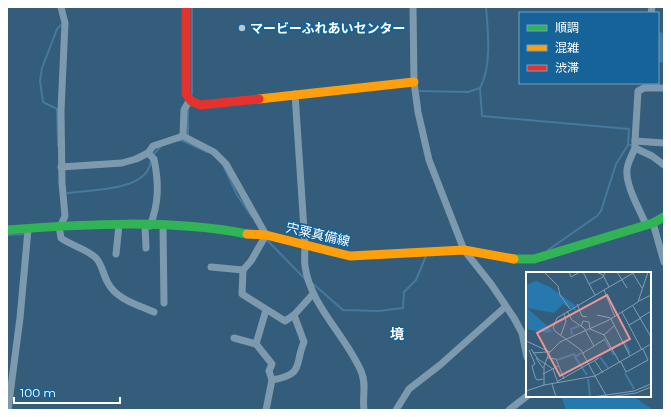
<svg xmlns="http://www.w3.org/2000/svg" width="671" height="417" viewBox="0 0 671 417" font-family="Montserrat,'Noto Sans JP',sans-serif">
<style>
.green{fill:#2778ad}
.water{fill:#45799e}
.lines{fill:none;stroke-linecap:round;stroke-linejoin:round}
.stream{stroke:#45799e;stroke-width:2}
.street{stroke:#7d99ad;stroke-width:7}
.fast{stroke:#30b455;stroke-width:9}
.slow{stroke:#ff9f0a;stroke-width:9}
.jam{stroke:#e5322d;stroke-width:9}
.poi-dot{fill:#b8c6d0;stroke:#156398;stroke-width:1.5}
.labels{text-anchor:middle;stroke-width:3.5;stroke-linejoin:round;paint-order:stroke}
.poi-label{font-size:13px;font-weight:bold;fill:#fff;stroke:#156398;text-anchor:start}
.street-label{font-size:13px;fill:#fff;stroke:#156398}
.neighbourhood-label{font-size:14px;font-weight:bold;fill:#fff;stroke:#156398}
.inset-river{fill:none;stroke:#45799e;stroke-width:2}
.inset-road{fill:none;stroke:#859eaf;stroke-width:1}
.view{fill:#ea9494;fill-opacity:0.15;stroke:#ea9494;stroke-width:2}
.inset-edge{fill:none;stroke:#fff;stroke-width:2}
</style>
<rect width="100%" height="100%" fill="#335d7a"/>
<polygon class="green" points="561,396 633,396 653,410 566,410"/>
<polygon class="water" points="658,32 664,33 664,63 658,62"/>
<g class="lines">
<g class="stream">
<polyline points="192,7 192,94"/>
<polyline points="480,88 482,116 629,129 628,145"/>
<path d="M420 91 468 92 480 88C492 66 488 31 486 7"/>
<polyline points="188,135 188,110"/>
<polyline points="178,141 181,140 207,152"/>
<polyline points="58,146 57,109 43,102 40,81 42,68 57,29 62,24"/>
<polyline points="153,155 161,146"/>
<polyline points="222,163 237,195 252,217"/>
<path d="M68 193C92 189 151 192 151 158"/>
<polyline points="7,235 25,234"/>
<polyline points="266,239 305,279"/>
<polyline points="548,250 597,216 601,211 616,164 628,145 633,145"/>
<polyline points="312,283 343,310 379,311 403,308 404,292 416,280 426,256"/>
</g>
<g class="street">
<polyline points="61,7 65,23 61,110 62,183 65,216 61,225"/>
<polyline points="413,7 414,82 418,112 429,160 464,250 491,284 514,318 522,333 527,357"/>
<polyline points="651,13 652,7"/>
<polyline points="664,88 644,88 638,91 635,141 635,148 652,156 664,165"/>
<path d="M295 94 305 245C305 252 304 260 305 266 310 305 346 336 361 371 367 385 362 396 364 410"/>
<polyline points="183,136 184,110 189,101"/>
<polyline points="635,141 664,143"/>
<path d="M635 148C632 155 628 162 627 169 625 185 640 210 646 225"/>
<path d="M148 153 154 159C159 183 159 203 150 226"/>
<polyline points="61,167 122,163 136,159 148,153 153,146 183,136 214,152 226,164 266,235 251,261 243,270 242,294 285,321 294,315 313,294"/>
<polyline points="653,223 664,262"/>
<path d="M59 226 61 238C72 246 87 249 96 258 103 266 103 275 108 283 116 299 138 305 154 312"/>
<polyline points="145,226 146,248"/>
<polyline points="163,226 164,303"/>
<polyline points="116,254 119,225"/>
<polyline points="211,267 243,270"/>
<polyline points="234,338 256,344 272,364 269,371 272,380 266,410"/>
<polyline points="256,344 266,310"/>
<path d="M272 380C305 374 294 365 304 342L294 315"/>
<polyline points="8,410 20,318 28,230"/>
<polyline points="396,410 409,389 440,365 505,307"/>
<polyline points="509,410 527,396"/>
</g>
<g class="fast">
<path d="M7 230C85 224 170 219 247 234"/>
<polyline points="514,259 534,259 653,223 664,217"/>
</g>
<g class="slow">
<polyline points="259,99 414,82"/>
<polyline points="247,234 266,235 350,256 464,250 514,259"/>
</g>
<polyline class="jam" points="186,7 186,94 191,101 200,105 259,99"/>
</g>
<circle class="poi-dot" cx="242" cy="28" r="4"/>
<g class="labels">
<g class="poi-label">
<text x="250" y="33">マービーふれあいセンター</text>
</g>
<g class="street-label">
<text transform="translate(318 234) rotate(13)" y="5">宍粟真備線</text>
</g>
<g class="neighbourhood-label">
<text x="397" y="339">境</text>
</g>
</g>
<g transform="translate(526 272)">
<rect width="125" height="125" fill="#335d7a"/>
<path d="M10 9 24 15 49 33 50 39 37 32 28 41 1 36 27 59 21 61 0 57V13Z" fill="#2778ad"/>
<path class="inset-river" d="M46 63 45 57 53 54M79 68 88 83M98 70 104 81M55 81 49 85 61 103M74 85 82 96M31 88 48 82 49 84M99 101 108 117M62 107 64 124"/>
<path class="inset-road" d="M18 0 32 14 34 23 44 37M43 0 45 5 54 0M57 0 63 12 77 5 79 0M70 0 77 3 83 15M91 0 101 16M106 0 116 16M63 12 69 23M78 18 31 46 27 56 30 60 55 78 69 104 125 72M113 29 125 23M51 32 56 44 61 45M107 34 125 65M41 39 46 48 58 56 68 74M96 40 116 78M71 43 85 46M89 45 78 18 109 0M114 46 125 39M85 47 104 84M103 53 115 46M55 54 57 49 63 50 64 57 78 63M35 63 40 49 38 41M78 63 94 91M78 63 89 53M0 69 24 80M5 77 12 87 27 97 32 111M3 78 9 92 6 94 9 105 11 108 17 107M7 81 20 80 19 76M57 81 79 67M10 86 17 96M21 86 30 87 38 107M69 89 77 101M95 90 100 100 122 88 117 77M17 102 32 94M32 109 73 86M26 112 30 125M0 119 18 113M67 125 108 119 125 112M81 125 69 104 18 113V94L23 81 34 70 83 48 112 30 122 0M83 125 110 121 125 115"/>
<path class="view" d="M81 23 104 67 34 104 11 61Z"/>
<rect width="125" height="125" class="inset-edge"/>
</g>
<rect width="671" height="417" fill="none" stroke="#ffffff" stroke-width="16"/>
<rect x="519" y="12" width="140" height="72" fill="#156398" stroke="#73a1c1"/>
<rect x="527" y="25" width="20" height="6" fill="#30b455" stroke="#73a1c1"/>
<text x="555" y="32" font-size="12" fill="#ffffff">順調</text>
<rect x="527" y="45" width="20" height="6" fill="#ff9f0a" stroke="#73a1c1"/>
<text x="555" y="52" font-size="12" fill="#ffffff">混雑</text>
<rect x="527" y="65" width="20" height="6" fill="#e5322d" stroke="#73a1c1"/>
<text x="555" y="72" font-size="12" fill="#ffffff">渋滞</text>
<path d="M14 397v6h106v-6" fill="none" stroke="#ffffff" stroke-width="2"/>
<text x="20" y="397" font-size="12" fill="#ffffff" stroke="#156398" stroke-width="3" paint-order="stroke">100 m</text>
</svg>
